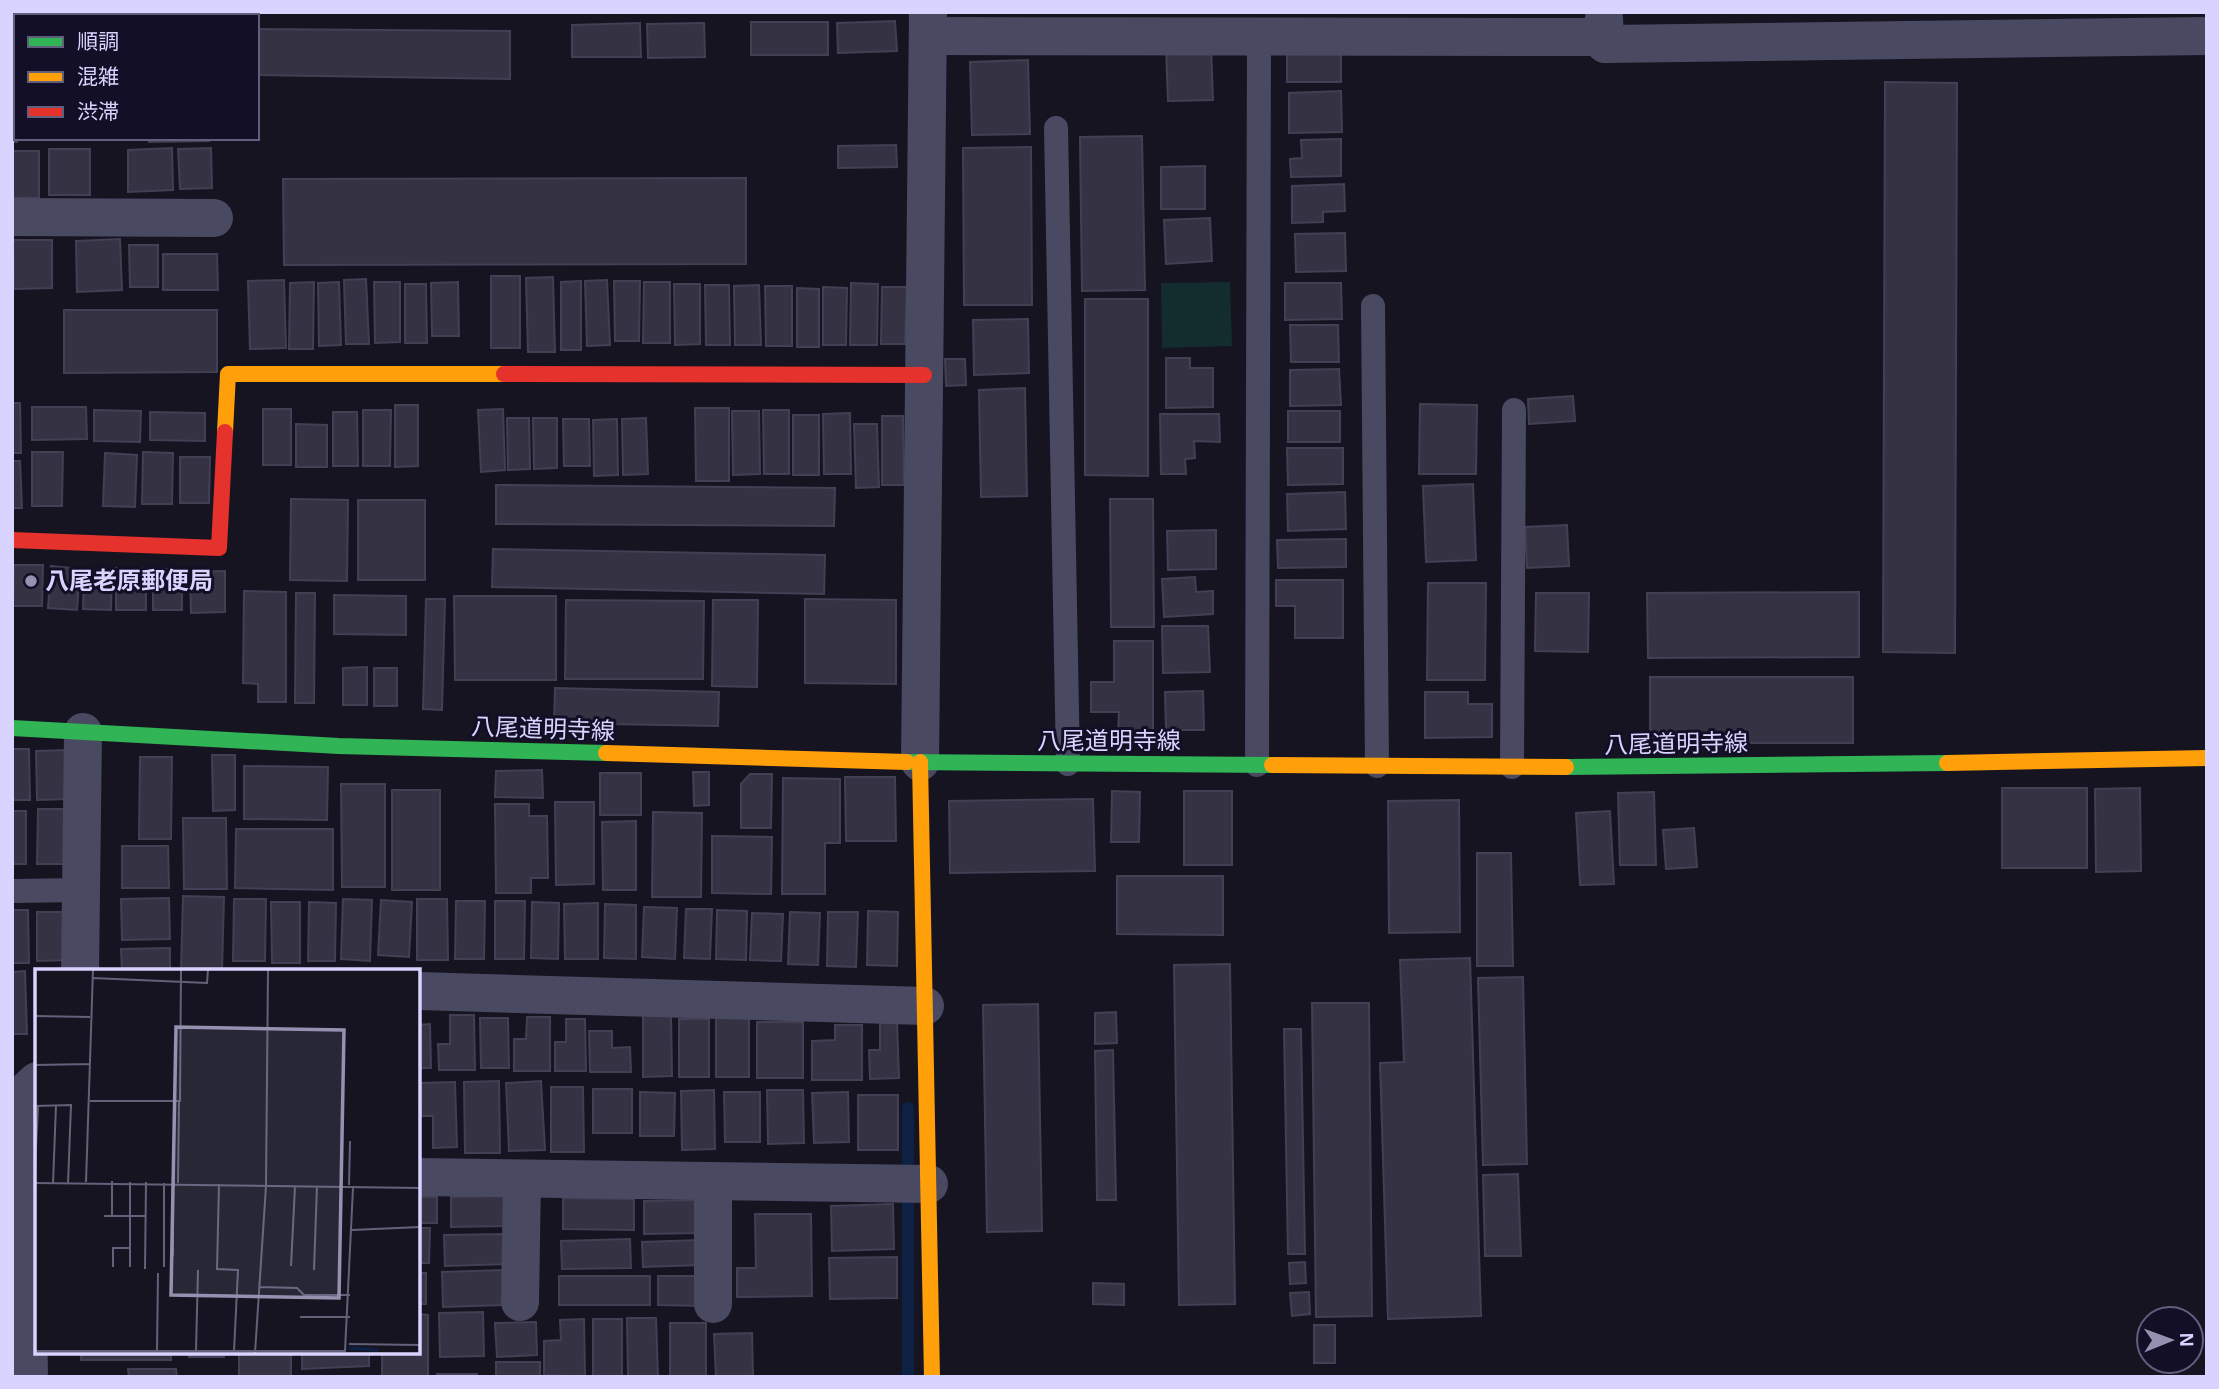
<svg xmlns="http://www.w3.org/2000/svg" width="2219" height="1389" viewBox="0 0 2219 1389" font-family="Arial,'Noto Sans JP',sans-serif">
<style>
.green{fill:#132c2d}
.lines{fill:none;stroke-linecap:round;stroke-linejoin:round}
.stream{stroke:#0d2144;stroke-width:12}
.building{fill:#343243;stroke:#433f54;stroke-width:2}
.lane{stroke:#4a4962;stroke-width:24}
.street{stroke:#4a4962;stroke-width:38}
.fast{stroke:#30b455;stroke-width:16}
.slow{stroke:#ff9f0a;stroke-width:16}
.jam{stroke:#e5322d;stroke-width:16}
.poi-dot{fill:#9591b1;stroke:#130f26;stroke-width:2.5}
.labels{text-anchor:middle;stroke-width:6;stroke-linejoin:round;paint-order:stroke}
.poi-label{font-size:24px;font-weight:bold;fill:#d9d4ff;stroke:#130f26;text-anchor:start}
.street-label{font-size:24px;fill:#d9d4ff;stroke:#130f26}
.inset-river{fill:none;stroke:#0d2144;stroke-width:3.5}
.inset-road{fill:none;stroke:#64617a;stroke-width:2}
.view{fill:#9591b1;fill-opacity:0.15;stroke:#9591b1;stroke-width:3.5}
.inset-edge{fill:none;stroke:#d9d4ff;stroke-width:3.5}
</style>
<rect width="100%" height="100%" fill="#161421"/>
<polygon class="green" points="1230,282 1232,346 1162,348 1161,283"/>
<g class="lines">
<polyline class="stream" points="908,1108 908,1377"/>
</g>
<g class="building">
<polygon points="895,21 897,51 838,53 837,23"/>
<rect x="751" y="22" width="77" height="33"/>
<polygon points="640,23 641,57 572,57 572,25"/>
<polygon points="704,23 705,57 648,58 647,24"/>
<polygon points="257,29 510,31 510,79 257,75"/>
<polygon points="1211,45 1213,100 1168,101 1166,47"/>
<rect x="1287" y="45" width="54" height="37"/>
<polygon points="1028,60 1030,134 972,135 970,62"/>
<polygon points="1885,82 1957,83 1955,653 1883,652"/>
<polygon points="1341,91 1342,132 1289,133 1289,93"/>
<polygon points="12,104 15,104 17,142 12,142"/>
<polygon points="1142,136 1145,290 1082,291 1080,137"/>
<polygon points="149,138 209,138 209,141 149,142"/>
<polygon points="1341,139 1341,176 1291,177 1290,159 1302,158 1301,140"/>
<polygon points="896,145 897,167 838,168 838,146"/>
<polygon points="1031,147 1032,305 964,305 963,148"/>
<polygon points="172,148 173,190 128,192 128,150"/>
<polygon points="211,148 212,188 180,189 178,149"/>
<rect x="49" y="149" width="41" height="46"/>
<rect x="12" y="151" width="27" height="47"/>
<polygon points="1205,166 1205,209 1161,209 1161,167"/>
<polygon points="746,178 746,264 284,265 283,179"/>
<polygon points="1344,184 1345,211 1323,212 1323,222 1292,223 1292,186"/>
<polygon points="1210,218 1212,261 1166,264 1164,220"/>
<polygon points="1345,233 1346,271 1296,272 1295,234"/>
<polygon points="120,239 122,290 77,292 76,241"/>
<polygon points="13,240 52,240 52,288 14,289"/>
<polygon points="129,245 158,245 158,287 130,287"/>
<polygon points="163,254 217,254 218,290 163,290"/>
<rect x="491" y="276" width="29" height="72"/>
<polygon points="553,277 555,352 528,352 526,278"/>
<polygon points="366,279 369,344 346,344 344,280"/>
<polygon points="284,280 286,348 250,349 248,281"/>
<polygon points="607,280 610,345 587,346 585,281"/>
<polygon points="581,281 581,350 561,350 561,282"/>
<polygon points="614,281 640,281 639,341 615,341"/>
<polygon points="314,282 313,349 289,349 290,283"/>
<polygon points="339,282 341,345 319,346 318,283"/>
<polygon points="374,282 400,282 400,342 375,343"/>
<polygon points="458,282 459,336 432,336 431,283"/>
<polygon points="644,282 670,282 670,343 643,343"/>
<polygon points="851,283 878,284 877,345 850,345"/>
<polygon points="1285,283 1341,283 1342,319 1285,320"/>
<polygon points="405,284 426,284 427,343 405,343"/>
<polygon points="674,284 700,284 700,344 675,345"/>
<polygon points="705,285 729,285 730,345 706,345"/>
<polygon points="759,285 761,345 735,345 734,286"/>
<polygon points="765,286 792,286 792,346 766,346"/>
<polygon points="823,287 847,288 846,345 823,345"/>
<polygon points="882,287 907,287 905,344 881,344"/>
<polygon points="797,288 819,289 819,347 797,347"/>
<polygon points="1085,299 1148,299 1148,476 1085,475"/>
<polygon points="64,310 217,310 217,372 64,373"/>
<polygon points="1028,319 1029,373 974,375 973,320"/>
<polygon points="1290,325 1338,325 1339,362 1291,362"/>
<polygon points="1166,358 1190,358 1190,368 1213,368 1213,407 1166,408"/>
<polygon points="945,359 965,359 966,385 946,386"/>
<polygon points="1339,369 1341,405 1290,406 1290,370"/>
<polygon points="1025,388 1027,496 981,497 979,390"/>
<polygon points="1573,396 1575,421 1529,424 1528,399"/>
<polygon points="12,403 20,403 21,453 12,453"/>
<polygon points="1420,404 1477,405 1476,474 1419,474"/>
<polygon points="395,405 418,405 418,466 395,467"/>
<polygon points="32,407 86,407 87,439 32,440"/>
<polygon points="695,408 729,408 729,481 696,481"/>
<rect x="263" y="409" width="28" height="56"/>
<polygon points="503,409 505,470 481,472 478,410"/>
<polygon points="94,410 141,411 140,442 94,441"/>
<polygon points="363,410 391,410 390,466 363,466"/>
<polygon points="763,410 789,410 789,474 764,474"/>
<polygon points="732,411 759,411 760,474 733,475"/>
<rect x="1288" y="411" width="52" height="31"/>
<polygon points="150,412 205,413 205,441 150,440"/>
<polygon points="333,412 357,412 358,466 333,466"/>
<polygon points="850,413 851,474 824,474 823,414"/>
<polygon points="1160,414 1219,414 1220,442 1194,441 1195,458 1185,459 1186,474 1161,474"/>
<rect x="793" y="415" width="26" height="60"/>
<polygon points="882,416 903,416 904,485 882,485"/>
<polygon points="507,418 529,418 530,469 508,470"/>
<polygon points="533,418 557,418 557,468 534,469"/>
<polygon points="646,418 648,474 623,475 622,419"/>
<polygon points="563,419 589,419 590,466 564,466"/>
<polygon points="617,419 618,475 594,476 593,420"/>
<polygon points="296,424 327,425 327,467 296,467"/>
<polygon points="854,424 877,424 879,487 856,488"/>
<polygon points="1287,448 1343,448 1343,484 1288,485"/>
<polygon points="32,452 63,452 62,506 32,506"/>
<polygon points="143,452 173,453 172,504 142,504"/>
<polygon points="105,453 137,455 135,507 103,506"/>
<polygon points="180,457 210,457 209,503 180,503"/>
<polygon points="12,461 20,461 22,508 12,508"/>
<polygon points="1473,484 1476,560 1426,562 1423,486"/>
<polygon points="496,485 835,488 834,526 496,524"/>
<polygon points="1345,492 1346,529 1288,531 1287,494"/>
<polygon points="291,499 348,500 347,581 290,580"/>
<polygon points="1110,499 1153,499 1154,627 1111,627"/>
<rect x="358" y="500" width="67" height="80"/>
<polygon points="1567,525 1569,566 1527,568 1525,527"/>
<polygon points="1216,530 1216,569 1168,570 1167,531"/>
<polygon points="1346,539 1346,567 1278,568 1277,540"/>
<polygon points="493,549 825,555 824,594 492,587"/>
<polygon points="14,565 43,565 42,606 13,606"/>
<polygon points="51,566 80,569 77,610 48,608"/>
<rect x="116" y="568" width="30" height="42"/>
<rect x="153" y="569" width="29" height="41"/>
<polygon points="84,570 112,571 111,610 83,609"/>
<polygon points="225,571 225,612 191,613 190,572"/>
<polygon points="1195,577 1196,592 1213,591 1213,614 1164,617 1162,579"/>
<polygon points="1276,580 1343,580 1343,638 1295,638 1295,606 1276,606"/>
<polygon points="1428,583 1486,583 1485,680 1427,680"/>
<polygon points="244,591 286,592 286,702 258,702 258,684 243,683"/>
<polygon points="1859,592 1859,657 1648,658 1647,593"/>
<polygon points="296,593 315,593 314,703 295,703"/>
<polygon points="1536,593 1589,593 1588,652 1535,651"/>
<polygon points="334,595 406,596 406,635 334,634"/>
<polygon points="454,596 556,596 556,680 455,680"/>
<polygon points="426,599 445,599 442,710 423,709"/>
<polygon points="805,599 896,600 896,684 805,683"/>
<polygon points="566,600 704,601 703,679 565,679"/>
<polygon points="713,600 758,600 757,687 712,686"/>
<polygon points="1162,626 1208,626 1210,672 1163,673"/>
<polygon points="1114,641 1153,641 1153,737 1118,737 1119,712 1091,712 1091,682 1114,682"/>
<polygon points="367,667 367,705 343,705 343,668"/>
<rect x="374" y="668" width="23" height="38"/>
<rect x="1650" y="677" width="203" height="66"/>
<polygon points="555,688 719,692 718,726 554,723"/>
<polygon points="1203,691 1204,730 1166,730 1165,692"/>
<polygon points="1425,692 1468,692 1468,704 1492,704 1492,737 1425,738"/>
<polygon points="12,749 29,749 30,800 12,800"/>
<polygon points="67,750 68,799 37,800 36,751"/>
<polygon points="212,755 235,755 235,810 213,811"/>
<polygon points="140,757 172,757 171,839 139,839"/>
<polygon points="244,766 328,767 327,820 244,819"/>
<polygon points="542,770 543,798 495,797 496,771"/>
<polygon points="693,772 709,772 709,805 694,806"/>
<rect x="600" y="773" width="41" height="42"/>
<polygon points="750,774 772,774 771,828 741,828 741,784"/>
<polygon points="845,777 895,777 896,841 846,841"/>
<polygon points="783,778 840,779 840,843 825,843 825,894 782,894"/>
<polygon points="341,784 385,784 385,887 342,887"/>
<rect x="2002" y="788" width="85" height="80"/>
<polygon points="2140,788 2141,871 2096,872 2095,789"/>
<rect x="392" y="790" width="48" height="100"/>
<polygon points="1112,791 1140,792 1139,842 1111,842"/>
<rect x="1184" y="791" width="48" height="74"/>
<polygon points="1654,792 1656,865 1620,865 1618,793"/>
<polygon points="1093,799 1095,871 950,873 949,801"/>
<polygon points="1459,800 1460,932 1389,933 1388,801"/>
<polygon points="555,802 594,802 594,884 556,885"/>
<polygon points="495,804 529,804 529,816 547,816 548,878 531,878 531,893 496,893"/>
<polygon points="38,809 71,809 71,864 37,864"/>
<rect x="12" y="811" width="14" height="53"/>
<polygon points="1610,811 1614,884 1580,885 1576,813"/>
<polygon points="653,812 702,813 701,897 652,897"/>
<polygon points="183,818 226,818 227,889 184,889"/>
<polygon points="636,821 636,890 603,890 602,822"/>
<polygon points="1694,828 1697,867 1666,869 1663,830"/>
<polygon points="236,829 333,829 333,890 235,888"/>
<polygon points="712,836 772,837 771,894 712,893"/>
<polygon points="122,846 168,846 169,888 122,888"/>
<polygon points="1477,853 1511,853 1513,966 1477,966"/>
<polygon points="1117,876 1223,876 1223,935 1117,934"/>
<polygon points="183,896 224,897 222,971 181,971"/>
<polygon points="169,898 170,939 122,940 121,899"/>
<polygon points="234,899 266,899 265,961 233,961"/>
<polygon points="343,899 372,900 370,961 341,959"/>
<polygon points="417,899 447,899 448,960 417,960"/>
<polygon points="381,900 412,902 409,957 378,955"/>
<polygon points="456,901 485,901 484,959 455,959"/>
<polygon points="495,901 525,901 524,959 495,959"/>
<polygon points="271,902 300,902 300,963 272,963"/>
<polygon points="309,902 336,903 335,961 308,961"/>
<polygon points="532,902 559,903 558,959 531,958"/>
<polygon points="598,903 598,959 565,959 564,904"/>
<polygon points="605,904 636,905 636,959 604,958"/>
<polygon points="644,907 677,908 675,959 642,957"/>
<polygon points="686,909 712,909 710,959 684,958"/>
<polygon points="12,910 28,910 29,963 12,963"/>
<polygon points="717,910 747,911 746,960 716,959"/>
<polygon points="868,911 898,912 897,966 867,965"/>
<polygon points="37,912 68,912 68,960 37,961"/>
<polygon points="790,912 820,913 818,965 788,964"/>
<polygon points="828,912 858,912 856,967 827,966"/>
<polygon points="752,913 783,914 781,961 750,960"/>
<polygon points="170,948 170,971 122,971 121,949"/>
<polygon points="1470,958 1481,1316 1388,1319 1380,1063 1404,1062 1400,960"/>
<polygon points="1230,964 1235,1304 1179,1305 1174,965"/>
<polygon points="35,969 69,969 37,971 37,1029"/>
<polygon points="25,971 27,1034 12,1034 12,972"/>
<polygon points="1523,977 1527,1164 1483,1165 1478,978"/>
<polygon points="1312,1003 1369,1003 1372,1316 1316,1317"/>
<polygon points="1038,1004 1042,1231 987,1232 983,1005"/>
<polygon points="1116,1012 1117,1043 1095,1044 1095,1013"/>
<polygon points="450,1015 474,1015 475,1070 439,1070 438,1044 450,1044"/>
<polygon points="643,1015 671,1015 672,1076 643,1077"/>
<polygon points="527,1017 550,1017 550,1071 514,1071 514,1039 526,1039"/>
<polygon points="480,1018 508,1018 509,1068 481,1068"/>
<rect x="716" y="1018" width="33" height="59"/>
<polygon points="566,1019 585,1019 586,1071 555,1071 555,1042 566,1042"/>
<rect x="679" y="1019" width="30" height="58"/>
<rect x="757" y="1022" width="46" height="56"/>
<polygon points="897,1022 899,1078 870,1079 869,1050 880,1050 880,1023"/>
<polygon points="430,1024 431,1068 418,1068 418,1025"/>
<polygon points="835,1025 862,1025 862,1080 812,1080 812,1041 835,1040"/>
<polygon points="1284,1029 1301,1029 1305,1254 1288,1254"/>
<polygon points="589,1031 612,1031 612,1048 630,1047 631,1072 590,1072"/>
<polygon points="1113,1050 1116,1200 1097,1200 1095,1051"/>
<polygon points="499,1081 500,1153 465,1153 464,1082"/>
<polygon points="541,1081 545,1150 509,1151 506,1083"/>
<polygon points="455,1082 457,1147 433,1148 433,1116 421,1116 420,1083"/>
<polygon points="551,1087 583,1087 584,1152 551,1152"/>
<rect x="593" y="1089" width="39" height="44"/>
<polygon points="714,1090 715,1149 682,1150 681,1091"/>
<polygon points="767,1090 803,1090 804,1143 768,1144"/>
<polygon points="640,1092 675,1093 674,1136 640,1136"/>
<polygon points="724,1092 760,1092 760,1142 725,1142"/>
<polygon points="848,1092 849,1142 814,1143 812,1093"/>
<rect x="858" y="1095" width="40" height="55"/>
<polygon points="1518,1174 1521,1256 1485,1256 1483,1175"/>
<polygon points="505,1196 505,1226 451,1227 451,1197"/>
<rect x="418" y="1197" width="19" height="26"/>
<polygon points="563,1198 634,1199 634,1230 563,1229"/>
<polygon points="699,1200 699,1233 644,1234 644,1201"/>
<polygon points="893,1204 894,1249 832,1251 831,1206"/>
<polygon points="755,1214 811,1214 812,1296 737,1297 737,1268 756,1268"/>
<polygon points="418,1228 430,1228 429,1263 418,1263"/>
<polygon points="507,1234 507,1264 445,1266 444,1235"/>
<polygon points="630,1239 631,1268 562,1269 561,1241"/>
<polygon points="700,1240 701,1265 643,1267 642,1242"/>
<polygon points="897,1257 897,1298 830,1299 829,1258"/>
<polygon points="1305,1262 1306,1283 1290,1284 1289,1263"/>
<polygon points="504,1270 504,1305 443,1307 442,1272"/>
<rect x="418" y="1273" width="8" height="31"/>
<rect x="559" y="1276" width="91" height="29"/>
<polygon points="658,1276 704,1276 704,1306 658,1305"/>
<polygon points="1093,1283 1124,1284 1124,1305 1093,1304"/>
<polygon points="1309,1292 1310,1314 1292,1316 1290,1293"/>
<polygon points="483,1312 484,1356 440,1357 439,1313"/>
<polygon points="418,1314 428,1315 428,1377 382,1377 382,1352 418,1352"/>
<polygon points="627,1318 656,1318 658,1377 628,1377"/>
<polygon points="584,1319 585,1377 544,1375 544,1341 561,1340 560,1320"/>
<rect x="593" y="1319" width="29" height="58"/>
<polygon points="536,1322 537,1355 497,1357 495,1323"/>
<rect x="670" y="1323" width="36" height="54"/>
<rect x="1314" y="1325" width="21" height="38"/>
<polygon points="752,1333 753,1377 716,1377 714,1334"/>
<rect x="81" y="1352" width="90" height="8"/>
<rect x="189" y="1352" width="35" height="5"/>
<rect x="239" y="1352" width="52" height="25"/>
<polygon points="302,1352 369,1352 369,1366 302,1369"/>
<rect x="496" y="1362" width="44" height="15"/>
<polygon points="128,1369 176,1369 177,1377 129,1377"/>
<rect x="437" y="1374" width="40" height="3"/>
</g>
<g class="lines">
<g class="lane">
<polyline points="1056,128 1068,764"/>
<polyline points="1373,306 1377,766"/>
<polyline points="1257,765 1259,36"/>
<polyline points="1512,767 1514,410"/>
<polyline points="12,891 81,890"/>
</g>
<g class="street">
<polyline points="1604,18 1605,44 2207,36"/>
<polyline points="928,36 1604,37"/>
<polyline points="12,217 214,218"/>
<polyline points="920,762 928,12"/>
<polyline points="80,971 83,732"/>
<polyline points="418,991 925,1006"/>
<polyline points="418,1177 929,1184"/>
<polyline points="520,1302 522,1179"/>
<polyline points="713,1304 713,1181"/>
<polyline points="29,1377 24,1093 37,1081"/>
</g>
<g class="fast">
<polyline points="12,728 339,746 606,753"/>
<polyline points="907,762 1272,765"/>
<polyline points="1566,767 1947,763"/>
</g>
<g class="slow">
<polyline points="225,432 228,374 504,374"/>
<polyline points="606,753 907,762"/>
<polyline points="920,762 932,1377"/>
<polyline points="1947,763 2207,758"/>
<polyline points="1272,765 1566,767"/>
</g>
<g class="jam">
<polyline points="504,374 924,375"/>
<polyline points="12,540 219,548 225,432"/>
</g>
</g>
<circle class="poi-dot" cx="31" cy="581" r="7"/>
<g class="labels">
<g class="poi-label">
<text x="45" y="589">八尾老原郵便局</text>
</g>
<g class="street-label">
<text transform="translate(543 729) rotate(2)" y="8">八尾道明寺線</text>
<text x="1109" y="749">八尾道明寺線</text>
<text transform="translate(1676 744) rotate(-1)" y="8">八尾道明寺線</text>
</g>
</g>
<g transform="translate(35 969)">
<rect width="385" height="385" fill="#161421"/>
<path class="inset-river" d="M314 379 343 381"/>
<path class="inset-road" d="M58 9 172 14 173 1M0 47 55 48M0 96 55 95M55 132H145L146 1M0 137 36 136 33 215M0 199 3 137M51 213 58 1M95 213V298M0 214 385 219M129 214V298M138 214V287M143 214 144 132M18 215 21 136M184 215 182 300 203 301 199 382M314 216 315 172M69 247H111M77 247V212M317 261 385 258M256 297 260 217M78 298V279H95M110 300 111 213M279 301 282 217M225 318 262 319 269 326H315M265 348H315M314 375 385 376M0 382H310L318 219M122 382 123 304M161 382 163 301M220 384 231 217 233 1"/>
<path class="view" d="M141 58 309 61 304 329 136 326Z"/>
<rect width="385" height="385" class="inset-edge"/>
</g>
<rect width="2219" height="1389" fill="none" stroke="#d9d4ff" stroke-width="28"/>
<rect x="14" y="14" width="245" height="126" fill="#130f26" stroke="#625e7d" stroke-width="2"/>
<rect x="28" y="37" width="35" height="10" fill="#30b455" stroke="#625e7d" stroke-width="2"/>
<text x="77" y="49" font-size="21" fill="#d9d4ff">順調</text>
<rect x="28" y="72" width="35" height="10" fill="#ff9f0a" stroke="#625e7d" stroke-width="2"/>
<text x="77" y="84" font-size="21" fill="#d9d4ff">混雑</text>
<rect x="28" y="107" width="35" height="10" fill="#e5322d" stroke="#625e7d" stroke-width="2"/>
<text x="77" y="119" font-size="21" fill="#d9d4ff">渋滞</text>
<g transform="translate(2170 1340) rotate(89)"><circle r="33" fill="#130f26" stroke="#625e7d" stroke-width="2"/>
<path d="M0-5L12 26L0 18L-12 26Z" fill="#9591b1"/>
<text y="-10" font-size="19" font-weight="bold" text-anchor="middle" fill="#d9d4ff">N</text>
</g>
</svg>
